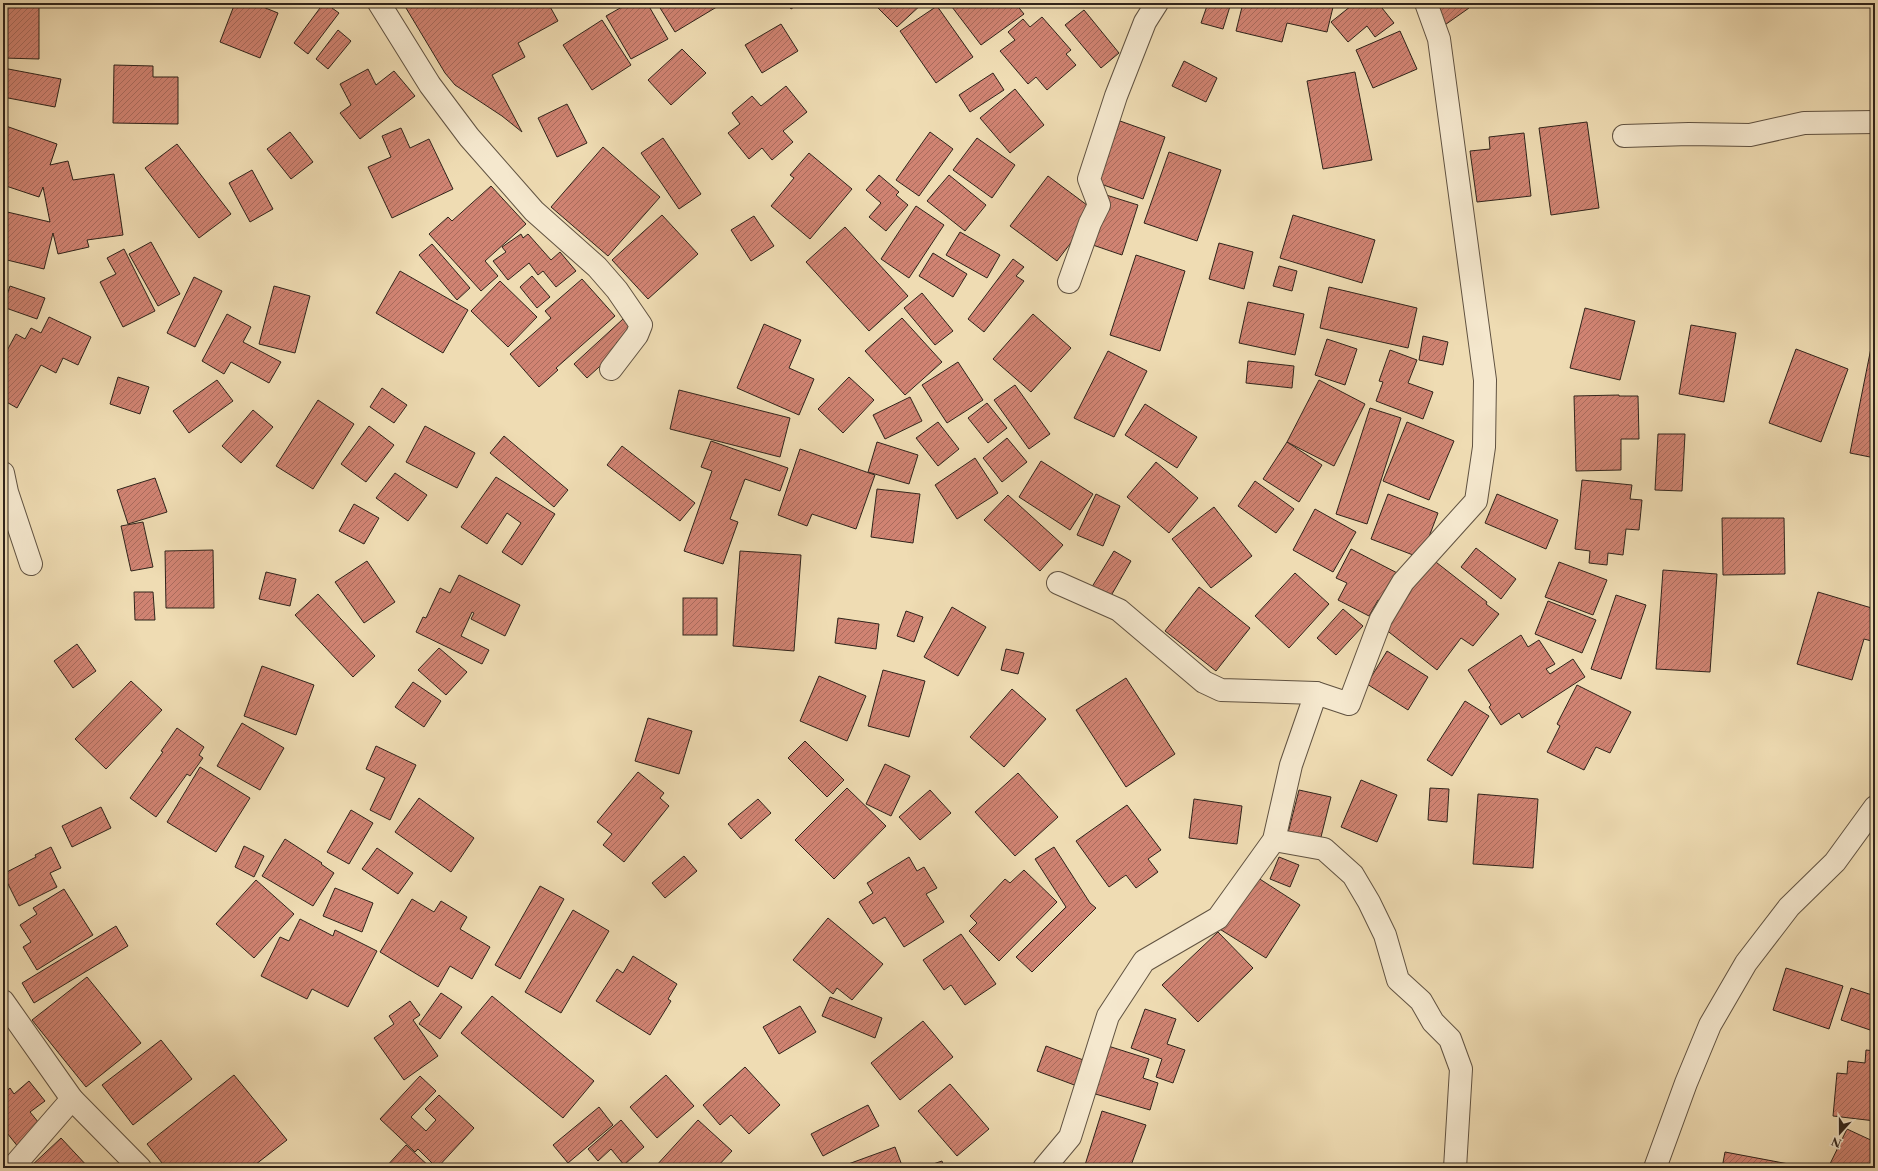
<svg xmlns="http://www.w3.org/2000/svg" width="1878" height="1171" viewBox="0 0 1878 1171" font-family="'Libre Caslon Text',serif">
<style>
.building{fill:url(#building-hatch);stroke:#30241b}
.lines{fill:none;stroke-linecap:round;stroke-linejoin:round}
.street-casing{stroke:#605241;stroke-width:24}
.street{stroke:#f5e8ce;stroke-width:22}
</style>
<defs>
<pattern id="building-hatch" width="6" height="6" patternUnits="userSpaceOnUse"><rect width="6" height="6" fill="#d08372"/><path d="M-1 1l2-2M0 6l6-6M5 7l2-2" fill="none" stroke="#a96b5d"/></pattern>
</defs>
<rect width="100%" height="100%" fill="#efdcb3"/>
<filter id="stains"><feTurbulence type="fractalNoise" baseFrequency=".005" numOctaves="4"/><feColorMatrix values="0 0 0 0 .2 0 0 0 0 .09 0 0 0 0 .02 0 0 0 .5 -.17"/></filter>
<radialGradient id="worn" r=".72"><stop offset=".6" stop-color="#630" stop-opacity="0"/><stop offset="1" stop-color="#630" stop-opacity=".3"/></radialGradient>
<g class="building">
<polygon points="3,3 39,3 39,59 3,58"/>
<polygon points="235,3 253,3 278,13 260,58 220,42"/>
<polygon points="322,3 337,3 332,8 339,13 308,54 294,43 320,8 319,7"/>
<polygon points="403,3 548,3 558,21 518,43 525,57 492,75 522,132 502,116 455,85 445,73"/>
<polygon points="629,3 647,3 668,39 631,59 606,16"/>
<polygon points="657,3 719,3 720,5 675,32"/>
<polygon points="787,3 800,3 791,9"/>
<polygon points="873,3 923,3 897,27"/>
<polygon points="957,3 1015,3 1024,14 981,45 952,7"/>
<polygon points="1208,3 1231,3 1223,29 1201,23"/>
<polygon points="1243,3 1334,3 1327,32 1287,23 1282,42 1236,31"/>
<polygon points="1349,3 1378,3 1394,23 1375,37 1367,26 1348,42 1331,22 1351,6"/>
<polygon points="1425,3 1466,3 1469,8 1442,27"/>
<polygon points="937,6 973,57 936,83 900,31"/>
<polygon points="1084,10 1119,53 1101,68 1065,25"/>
<polygon points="1042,17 1071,50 1066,54 1076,65 1047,90 1036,77 1028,84 1000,51 1015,40 1008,32 1023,19 1030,27"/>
<polygon points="602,20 631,65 592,90 563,45"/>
<polygon points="781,24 798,51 762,73 745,45"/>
<polygon points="338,30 351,41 328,69 316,59"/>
<polygon points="1400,31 1417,69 1373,88 1356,50"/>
<polygon points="682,49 706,73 671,105 648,80"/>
<polygon points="1184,61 1217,78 1206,102 1172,86"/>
<polygon points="114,65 153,66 153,77 178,77 178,124 113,123"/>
<polygon points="3,68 61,79 55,107 3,97"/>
<polygon points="368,69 376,85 394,71 415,96 360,139 340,113 351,105 340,84"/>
<polygon points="1355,72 1372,160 1323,169 1307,81"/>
<polygon points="993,73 1004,90 970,112 959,95"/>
<polygon points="786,86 807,112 783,131 793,142 772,160 762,148 749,159 728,133 740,124 732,113 752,96 761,106"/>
<polygon points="1015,89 1044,125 1010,153 980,118"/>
<polygon points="567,104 587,143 557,157 538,118"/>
<polygon points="1120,121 1165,137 1143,199 1098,183"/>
<polygon points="1587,122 1599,208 1551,215 1539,128"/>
<polygon points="3,125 57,144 50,165 68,161 73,180 114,174 123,235 87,240 89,247 58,254 53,233 44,269 3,259 3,211 50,222 43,187 39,197 3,185"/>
<polygon points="401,128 410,148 429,139 453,189 392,218 368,167 391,157 382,136"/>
<polygon points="290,132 313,162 291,179 267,149"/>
<polygon points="930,132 953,149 919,196 896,180"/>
<polygon points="1524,133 1531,196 1477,202 1470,151 1490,149 1489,137"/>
<polygon points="663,138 701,194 679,209 641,153"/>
<polygon points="977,138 1015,165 992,198 953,170"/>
<polygon points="177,144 231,214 199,238 145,168"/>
<polygon points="603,147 660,197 608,256 551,207"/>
<polygon points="1169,152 1221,170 1197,241 1144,223"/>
<polygon points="809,153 852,189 810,239 771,206 794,178 790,175"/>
<polygon points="252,170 273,209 250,222 229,183"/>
<polygon points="879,175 899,192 896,195 908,205 886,231 869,217 881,203 866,190"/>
<polygon points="949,175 986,205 965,231 927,201"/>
<polygon points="1048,176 1095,211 1057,261 1010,226"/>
<polygon points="491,186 526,224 485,261 498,276 481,291 429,234 448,217 452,221"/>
<polygon points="1103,194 1138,205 1122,255 1087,243"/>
<polygon points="916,206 944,225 909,278 881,259"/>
<polygon points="662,215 698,254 648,299 612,260"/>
<polygon points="1293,215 1375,240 1362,283 1280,258"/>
<polygon points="754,216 774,246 751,261 731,230"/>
<polygon points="845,227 908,296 869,331 806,262"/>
<polygon points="960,232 1000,255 987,278 946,255"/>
<polygon points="521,234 523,238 528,234 551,260 560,252 576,271 556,287 543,271 538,275 529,263 508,280 493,261 506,252 502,247"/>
<polygon points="151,242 180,294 158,306 129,254"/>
<polygon points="1219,243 1253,252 1244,289 1209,279"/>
<polygon points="432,244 470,288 457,300 419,255"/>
<polygon points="124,249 155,311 123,327 100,282 116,274 107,258"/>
<polygon points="933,253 967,274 953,297 919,276"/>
<polygon points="1136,255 1185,271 1160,351 1110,335"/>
<polygon points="1013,259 1024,267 1016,276 1024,281 984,332 968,319"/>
<polygon points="1279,266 1297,271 1292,291 1273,286"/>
<polygon points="400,271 468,310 443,353 376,313"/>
<polygon points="532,276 550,297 537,308 520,287"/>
<polygon points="194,277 222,291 195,347 167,333"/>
<polygon points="582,279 615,316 556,368 558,370 539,387 510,354 551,318 545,311"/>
<polygon points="500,281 537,317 508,347 471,311"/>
<polygon points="10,286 45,298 37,319 3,307"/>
<polygon points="274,286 310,296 295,353 259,344"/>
<polygon points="1329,287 1417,308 1408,348 1320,328"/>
<polygon points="922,293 953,331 935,345 904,308"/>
<polygon points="1248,302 1304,314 1295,355 1239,343"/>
<polygon points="1585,308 1635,321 1620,380 1570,368"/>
<polygon points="227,314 251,327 243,342 281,362 269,383 231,362 224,374 202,361"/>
<polygon points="1033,314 1071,348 1031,392 993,359"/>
<polygon points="49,317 91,337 78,365 63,358 56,373 41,365 17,408 3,400 3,358 16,334 25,339 31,328 41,333"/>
<polygon points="902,318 942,362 905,395 865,351"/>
<polygon points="623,319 632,329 616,343 621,347 587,378 574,364"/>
<polygon points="764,324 801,340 789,368 814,379 799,415 737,388"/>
<polygon points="1691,325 1736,333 1724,402 1679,394"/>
<polygon points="1423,336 1448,342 1443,365 1419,360"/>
<polygon points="1873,338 1875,338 1875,420 1874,425 1875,425 1875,458 1850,453"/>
<polygon points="1327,339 1357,349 1345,385 1315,375"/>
<polygon points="1796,349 1848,369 1821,442 1769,423"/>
<polygon points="1390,350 1417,360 1408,383 1433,392 1423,419 1376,401 1383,382 1379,381"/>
<polygon points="1108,351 1147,371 1114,437 1074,418"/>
<polygon points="1248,361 1294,366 1292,388 1246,383"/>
<polygon points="958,362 983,400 947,423 922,385"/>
<polygon points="118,377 149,387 140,414 110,404"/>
<polygon points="849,377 874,400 843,433 818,409"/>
<polygon points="217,380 233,401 189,433 173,411"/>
<polygon points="1319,380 1365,404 1334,466 1287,442"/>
<polygon points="1015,385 1050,434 1029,449 994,400"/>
<polygon points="382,388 407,405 394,423 370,407"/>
<polygon points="679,390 790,418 780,457 670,429"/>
<polygon points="1619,395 1619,396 1638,396 1639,439 1621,439 1621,470 1576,471 1574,396"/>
<polygon points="910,397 922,421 885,439 873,415"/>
<polygon points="318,400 354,424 313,489 276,466"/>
<polygon points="987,403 1007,428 988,443 968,418"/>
<polygon points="1145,404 1197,437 1177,468 1125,435"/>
<polygon points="1370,408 1401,418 1367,524 1336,514"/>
<polygon points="253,410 273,427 241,463 222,446"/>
<polygon points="938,422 959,449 938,466 916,438"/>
<polygon points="1407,422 1454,441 1429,500 1383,481"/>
<polygon points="369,426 394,445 366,482 341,464"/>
<polygon points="425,426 475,453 457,488 406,462"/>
<polygon points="1658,434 1685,434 1682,491 1655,490"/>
<polygon points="504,436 568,490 554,507 490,453"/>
<polygon points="1007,438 1027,462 1002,482 983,458"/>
<polygon points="711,441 788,468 780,491 745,479 730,519 738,522 723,564 684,551 712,471 701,467"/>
<polygon points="877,442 918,455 909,484 868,472"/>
<polygon points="1287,442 1322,465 1299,502 1263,479"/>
<polygon points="622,446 695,503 680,521 607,465"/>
<polygon points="800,449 875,475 856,529 812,514 807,526 778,515"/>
<polygon points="975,458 998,493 957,519 935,485"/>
<polygon points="1041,461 1093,494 1070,530 1019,497"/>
<polygon points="1156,462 1198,498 1169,533 1127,497"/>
<polygon points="395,473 427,495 408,521 376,498"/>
<polygon points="496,477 555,514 522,565 502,552 521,523 507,513 487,544 461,527"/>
<polygon points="155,478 167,512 128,524 117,490"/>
<polygon points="1582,480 1632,485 1630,499 1642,500 1639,530 1626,529 1623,555 1608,553 1607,565 1589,563 1590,551 1575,549"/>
<polygon points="1255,481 1294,509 1276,533 1238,506"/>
<polygon points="877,489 920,494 913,543 871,537"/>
<polygon points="1096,494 1120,506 1103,546 1077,535"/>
<polygon points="1388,494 1438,513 1421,558 1371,539"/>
<polygon points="1497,494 1558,520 1546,549 1485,523"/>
<polygon points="1008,495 1063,545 1040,571 984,520"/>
<polygon points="354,504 379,518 364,544 339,531"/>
<polygon points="1214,507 1252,556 1211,588 1172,539"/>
<polygon points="1315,509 1356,532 1333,572 1293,550"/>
<polygon points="1722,518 1784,518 1785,574 1723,575"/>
<polygon points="143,522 153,567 131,571 121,526"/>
<polygon points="1476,548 1516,579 1501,599 1461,567"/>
<polygon points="1351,549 1403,576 1388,605 1378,600 1369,616 1338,600 1347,583 1336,578"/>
<polygon points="213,550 214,608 166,608 165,551"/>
<polygon points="740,551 801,555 794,651 733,646"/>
<polygon points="1114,551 1131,561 1108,601 1090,590"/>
<polygon points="1432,559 1487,602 1486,604 1499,614 1473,646 1461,638 1437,670 1380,625"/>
<polygon points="367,561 395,602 364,623 335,582"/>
<polygon points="1559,562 1607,580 1593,615 1545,597"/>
<polygon points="1663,570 1717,574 1710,672 1656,669"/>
<polygon points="266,572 296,579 290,606 259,599"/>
<polygon points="1295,573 1329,604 1289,648 1255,616"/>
<polygon points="459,575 520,605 505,636 471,619 474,613 472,612 461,636 489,650 482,664 416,632 423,617 426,618 440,588 450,593"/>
<polygon points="1199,587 1250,628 1216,671 1165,631"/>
<polygon points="134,592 153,592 155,620 135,620"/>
<polygon points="1818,592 1875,609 1875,642 1864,639 1852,680 1797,664"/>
<polygon points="318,594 375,656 353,677 295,615"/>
<polygon points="1616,595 1646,605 1621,679 1591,669"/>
<rect x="683" y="598" width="34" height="37"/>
<polygon points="1548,601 1596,620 1582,653 1535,634"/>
<polygon points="952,607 986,627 958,676 924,657"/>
<polygon points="1343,609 1363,626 1336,655 1317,638"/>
<polygon points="906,611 923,617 914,642 897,636"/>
<polygon points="838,618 879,624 876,649 835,643"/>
<polygon points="1521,635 1528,647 1539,640 1555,664 1546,669 1550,674 1573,659 1585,677 1522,718 1519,713 1501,725 1489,707 1491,705 1468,670"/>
<polygon points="77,644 96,671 73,688 54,661"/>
<polygon points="439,648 467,672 446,695 418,670"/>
<polygon points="1006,649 1024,653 1018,674 1001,670"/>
<polygon points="1387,651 1428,677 1408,710 1367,684"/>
<polygon points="262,666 314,685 296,735 244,716"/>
<polygon points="883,670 925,681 909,737 868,726"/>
<polygon points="819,676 866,696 847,741 800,721"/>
<polygon points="1126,678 1175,754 1126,787 1076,710"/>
<polygon points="131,681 162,710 106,769 75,739"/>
<polygon points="413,682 441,701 424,727 395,707"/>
<polygon points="1577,685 1631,712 1610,753 1596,747 1584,770 1547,752 1560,726 1557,724"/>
<polygon points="1012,689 1046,719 1004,767 970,737"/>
<polygon points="1465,701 1489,716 1452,776 1427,760"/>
<polygon points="648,718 692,731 679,774 635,761"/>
<polygon points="242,723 284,748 260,790 217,766"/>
<polygon points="177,728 204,747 199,755 203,758 190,776 187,774 156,817 130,798 163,752 161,751"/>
<polygon points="805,741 844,780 827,797 788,758"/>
<polygon points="376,746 416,765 390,820 370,810 385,778 366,769"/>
<polygon points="885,764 910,776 891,816 866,804"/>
<polygon points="200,767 250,798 216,852 167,822"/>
<polygon points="638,772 664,793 660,798 669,806 624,862 603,845 612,834 597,822"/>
<polygon points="1018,773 1058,817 1015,856 975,812"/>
<polygon points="1361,780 1397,795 1377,842 1341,827"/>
<polygon points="847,788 886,826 834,879 795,840"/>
<polygon points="1430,788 1449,789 1447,822 1428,820"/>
<polygon points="930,790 951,813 920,840 899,817"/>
<polygon points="1299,790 1331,797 1320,841 1288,833"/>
<polygon points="1478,794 1538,799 1533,868 1473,864"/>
<polygon points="419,798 474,838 451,872 395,832"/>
<polygon points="758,799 771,813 741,839 728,824"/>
<polygon points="1194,799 1242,806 1237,844 1189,838"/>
<polygon points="1127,805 1161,850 1148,859 1158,872 1136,888 1126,875 1109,887 1076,841"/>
<polygon points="101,807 111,828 72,847 62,826"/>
<polygon points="351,810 373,823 349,864 327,852"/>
<polygon points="285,839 322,863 321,864 334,873 313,906 262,876"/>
<polygon points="244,846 264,856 254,877 235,867"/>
<polygon points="51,847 61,868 50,873 57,887 19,906 3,874 36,857 35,855"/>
<polygon points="1054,847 1090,903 1096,908 1032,972 1016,957 1066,907 1035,859"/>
<polygon points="377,848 413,873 398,894 362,869"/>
<polygon points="684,856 697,871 665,898 652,883"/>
<polygon points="909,857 917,871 924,867 937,888 926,894 944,922 904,947 885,917 873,924 859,902 873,893 867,883"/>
<polygon points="1279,857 1299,865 1290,887 1270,879"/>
<polygon points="1024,870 1057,902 999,961 969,931 977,923 970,916 1005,879 1010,883"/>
<polygon points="1252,874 1300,905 1266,958 1218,928"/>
<polygon points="256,880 294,914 254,958 216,924"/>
<polygon points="540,886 564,899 520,979 495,965"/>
<polygon points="335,888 373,903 362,932 323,916"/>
<polygon points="64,889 93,935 37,970 23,947 31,942 20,925 37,914 33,908"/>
<polygon points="412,899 434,912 441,901 467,917 460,929 490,947 472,979 450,966 438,987 380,952"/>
<polygon points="573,910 609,931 561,1013 525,992"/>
<polygon points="828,918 883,964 852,1000 837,988 833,994 793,960"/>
<polygon points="300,919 333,936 335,930 377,951 348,1007 312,989 307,999 261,976 280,937 289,941"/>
<polygon points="116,926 128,946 34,1003 22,983"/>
<polygon points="1218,932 1253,968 1198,1022 1162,985"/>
<polygon points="961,934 996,984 965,1005 951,985 944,990 923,960"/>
<polygon points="633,956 677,984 668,999 671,1001 650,1035 596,1001 617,969 623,973"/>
<polygon points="1786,968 1843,986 1829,1029 1773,1010"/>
<polygon points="87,977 141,1043 86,1087 32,1020"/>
<polygon points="1851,988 1875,996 1875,1024 1873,1031 1841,1020"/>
<polygon points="441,993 462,1007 440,1039 419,1024"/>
<polygon points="492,996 594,1081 563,1118 461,1033"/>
<polygon points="830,997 882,1018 875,1038 822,1016"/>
<polygon points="410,1001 420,1015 413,1020 438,1056 404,1080 374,1038 394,1024 389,1016"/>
<polygon points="800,1006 816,1032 779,1054 763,1027"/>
<polygon points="1145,1009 1176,1019 1167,1044 1185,1050 1173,1083 1156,1077 1162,1059 1131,1048"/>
<polygon points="923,1021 953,1057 900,1100 871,1063"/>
<polygon points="161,1040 192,1079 133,1125 102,1085"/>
<polygon points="1105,1045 1149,1059 1143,1078 1158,1083 1150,1110 1092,1093"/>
<polygon points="1046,1046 1086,1061 1077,1086 1037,1071"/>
<polygon points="1866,1050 1875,1051 1875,1121 1833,1116 1837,1073 1847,1074 1848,1061 1865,1063"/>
<polygon points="745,1067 780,1105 749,1134 731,1115 720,1125 703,1105"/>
<polygon points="234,1075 287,1140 251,1168 166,1168 147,1144"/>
<polygon points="666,1075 694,1106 657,1138 630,1107"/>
<polygon points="420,1076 436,1091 411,1117 426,1131 436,1120 425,1109 439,1095 474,1128 437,1168 418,1149 415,1152 380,1119"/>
<polygon points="29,1081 45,1101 30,1112 43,1128 19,1148 3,1128 3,1094 10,1088 14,1094"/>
<polygon points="950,1084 989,1129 957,1156 918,1111"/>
<polygon points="868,1105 879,1126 823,1156 811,1134"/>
<polygon points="599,1107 613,1125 568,1163 553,1145"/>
<polygon points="1102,1111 1146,1125 1130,1168 1094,1168 1085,1165"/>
<polygon points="621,1120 644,1147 624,1165 611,1149 598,1161 588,1149"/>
<polygon points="698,1120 732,1151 716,1168 656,1168 655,1167"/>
<polygon points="1847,1129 1875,1142 1875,1168 1828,1168"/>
<polygon points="61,1138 89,1168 29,1168"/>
<polygon points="406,1145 431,1168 385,1168"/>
<polygon points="895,1147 903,1168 840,1167"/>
<polygon points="1725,1152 1794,1165 1794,1168 1722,1168"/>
<polygon points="942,1161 944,1168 928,1168 927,1166"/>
</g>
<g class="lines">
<g class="street-casing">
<g id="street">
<polyline points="379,3 430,85 469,137 534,211 597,267 617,290 641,325 637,335 611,369"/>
<polyline points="1624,136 1689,134 1750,135 1804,123 1875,122"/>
<polyline points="1069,282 1090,223 1099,205 1089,179 1116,96 1145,22 1157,3"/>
<polyline points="3,473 7,492 31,564"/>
<polyline points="1058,583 1119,610 1204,682 1221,690 1316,693"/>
<polyline points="1274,840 1324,849 1353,875 1369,902 1385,935 1398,980 1421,1001 1433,1022 1450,1039 1461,1069 1455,1168"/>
<polyline points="3,1001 72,1099 140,1168"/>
<polyline points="12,1168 72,1099"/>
<polyline points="1044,1168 1070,1137 1108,1016 1144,961 1218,918 1274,840 1291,765 1316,693 1349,704 1381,619 1403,582 1476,501 1484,447 1485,380 1439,39 1426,3"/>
<polyline points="1655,1168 1686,1083 1710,1025 1746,963 1789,907 1835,862 1875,807"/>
</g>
</g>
<use href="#street" class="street"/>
</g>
<rect width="1878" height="1171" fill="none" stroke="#efdcb3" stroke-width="16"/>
<rect x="4" y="4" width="1870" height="1163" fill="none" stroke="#30241b" stroke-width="2"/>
<rect x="8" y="8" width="1862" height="1155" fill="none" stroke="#30241b"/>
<g transform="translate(1840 1133) rotate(201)" stroke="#f5e8ce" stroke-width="3" paint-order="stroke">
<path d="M0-3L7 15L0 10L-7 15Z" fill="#30241b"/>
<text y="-6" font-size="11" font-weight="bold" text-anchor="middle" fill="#30241b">N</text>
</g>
<rect width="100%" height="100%" filter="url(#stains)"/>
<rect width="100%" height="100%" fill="url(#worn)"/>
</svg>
